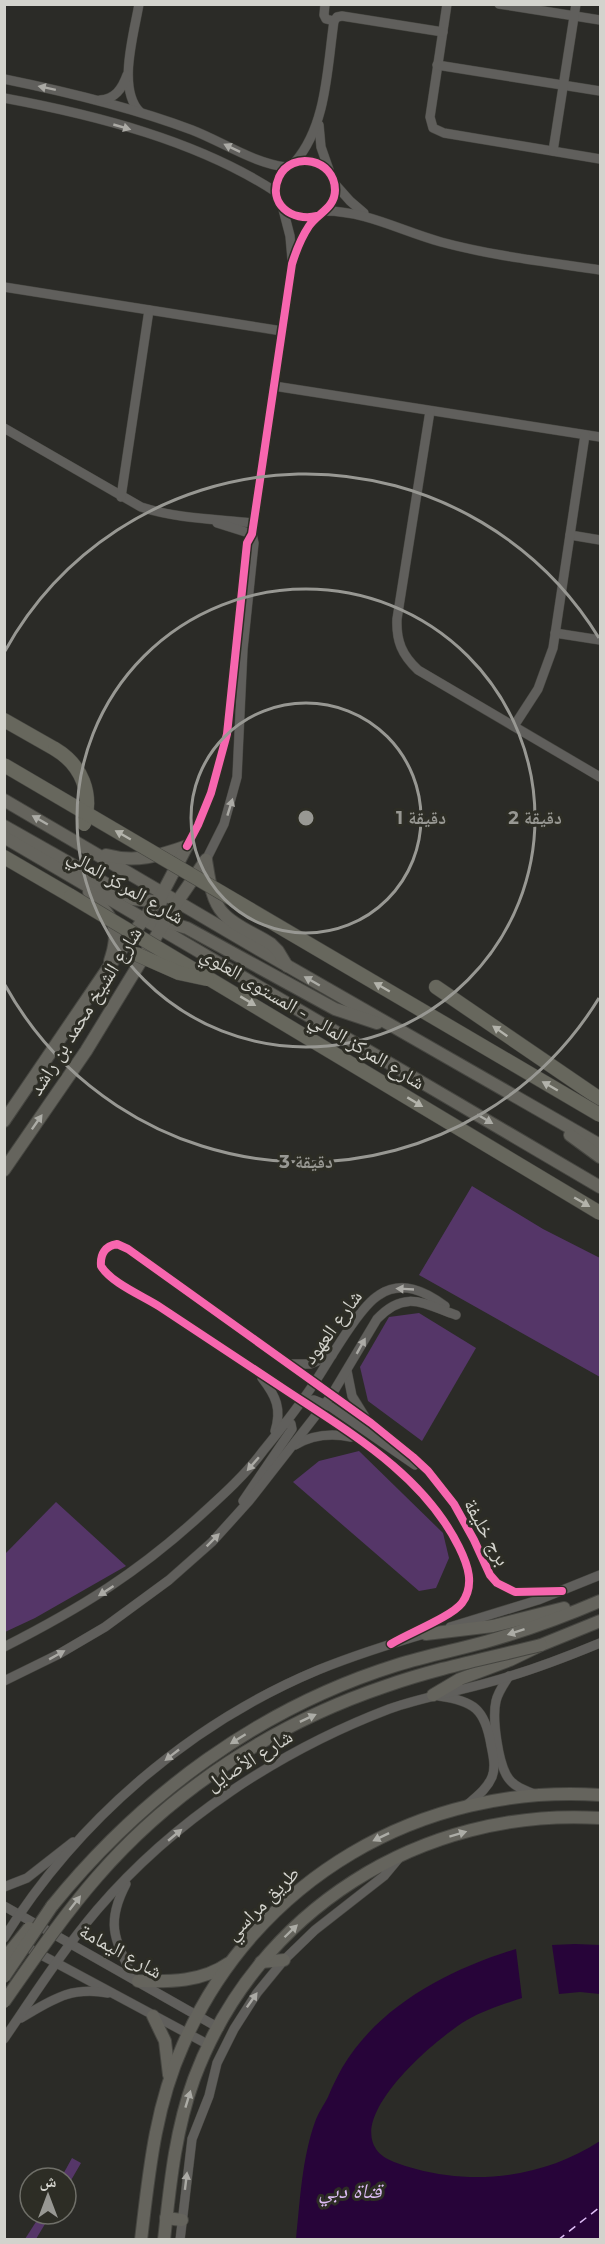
<svg xmlns="http://www.w3.org/2000/svg" width="605" height="2244" viewBox="0 0 605 2244" font-family="Montserrat,'Noto Naskh Arabic',sans-serif">
<style>
.green{fill:#553668}
.water{fill:#270439}
.lines{fill:none;stroke-linecap:round;stroke-linejoin:round}
.ferry{stroke:#ddbdf5;stroke-width:1.5;stroke-dasharray:8 6;stroke-linecap:butt}
.minor-casing{stroke:#464641;stroke-width:10}
.major-casing{stroke:#464641;stroke-width:14}
.highway-casing{stroke:#464641;stroke-width:15}
.minor{stroke:#605f5c;stroke-width:9}
.major{stroke:#65645d;stroke-width:12}
.highway{stroke:#67675d;stroke-width:14}
.major-bridge-casing{stroke:#464641;stroke-width:14;stroke-linecap:butt}
.highway-bridge-casing{stroke:#464641;stroke-width:15;stroke-linecap:butt}
.major-bridge{stroke:#65645d;stroke-width:12}
.highway-bridge{stroke:#67675d;stroke-width:14}
.cycleway-casing{stroke:#2d2d25;stroke-width:11}
.cycleway{stroke:#f766af;stroke-width:8}
.oneway{fill:#abaaa5}
.oneway2{fill:#acaca6}
.oneway3{fill:#b3b3ab}
.ring{fill:none;stroke:#989893;stroke-width:3}
.labels{text-anchor:middle;stroke-width:6;stroke-linejoin:round;paint-order:stroke}
.street-label{font-size:20px;fill:#d3d3cd;stroke:#2d2d25}
.water-label{font-size:21px;font-style:italic;fill:#ddbdf5;stroke:#2d2d25}
.centre{fill:#989893;stroke:#2d2d25;stroke-width:3}
.ring-label{font-size:18px;text-anchor:middle;font-weight:bold;fill:#989893;stroke:#2d2d25;stroke-width:6;stroke-linejoin:round;paint-order:stroke}
</style>
<rect width="100%" height="100%" fill="#2b2b27"/>
<g class="green">
<polygon points="472,1186 543,1229 600,1258 600,1377 419,1275"/>
<polygon points="419,1313 476,1348 422,1441 368,1401 360,1367 389,1317"/>
<polygon points="359,1451 443,1533 449,1558 436,1588 419,1591 293,1482 319,1461"/>
<polygon points="56,1502 126,1566 35,1618 5,1632 5,1554"/>
<polygon points="72,2158 81,2163 66,2189 66,2178 61,2178"/>
<polygon points="41,2214 51,2214 36,2239 25,2239"/>
</g>
<g class="water">
<polygon points="575,1944 600,1945 600,1994 580,1992 559,1994 552,1945"/>
<path d="M516 1949 522 1998C504 2004 484 2010 467 2020 438 2037 350 2111 376 2149 384 2161 403 2165 416 2169 479 2186 546 2176 600 2141V2239H296C300 2201 302 2158 315 2122 318 2113 324 2105 328 2097 332 2087 337 2077 342 2068 378 2006 450 1969 516 1949Z"/>
</g>
<g class="lines">
<polyline class="ferry" points="558,2240 600,2207"/>
<g class="minor-casing">
<g id="minor">
<path d="M139 4C134 34 117 89 140 112"/>
<polyline points="325,4 324,15 326,19 334,21"/>
<polyline points="447,4 430,117 433,128 444,133 600,159"/>
<polyline points="499,4 600,20"/>
<polyline points="437,65 600,91"/>
<path d="M4 79C68 92 131 107 192 130 223 142 253 163 286 167"/>
<path d="M4 98C96 115 198 141 276 192"/>
<path d="M100 100C115 99 122 89 127 75"/>
<polyline points="319,125 321,147 329,170"/>
<polyline points="553,151 576,4"/>
<path d="M295 162C327 125 327 68 334 21L337 17 342 16 443 32"/>
<polyline points="334,183 350,201 364,213"/>
<polyline points="283,209 290,236 292,259"/>
<path d="M325 211C366 211 401 231 441 242 493 256 547 262 600 270"/>
<polyline points="4,287 282,331"/>
<polyline points="274,386 600,437"/>
<path d="M430 411 397 619C396 641 402 655 418 670L600 777"/>
<path d="M4 428 141 507C178 519 216 519 253 523"/>
<polyline points="121,497 149,310"/>
<polyline points="217,523 252,534"/>
<polyline points="570,535 600,540"/>
<polyline points="555,633 600,640"/>
<polyline points="514,726 538,689 553,648 585,435"/>
<path d="M187 846 198 825 211 793 227 734 247 543 252 534 292 264C296 251 301 238 309 226 318 213 335 208 335 190 335 159 292 150 279 177 267 204 292 222 317 216"/>
<polyline points="206,860 224,824 237,777 243,649 254,543 252,534"/>
<polyline points="288,1364 310,1364 332,1355"/>
<polyline points="347,1371 352,1396 365,1417"/>
<path d="M262 1378C276 1396 282 1409 275 1431"/>
<polyline points="302,1401 314,1400 331,1407 415,1465"/>
<path d="M295 1445C312 1435 331 1433 351 1437"/>
<polyline points="243,1501 292,1429 291,1424 284,1423"/>
<polyline points="450,1627 538,1600 600,1575"/>
<path d="M391 1644C409 1633 451 1617 462 1603 475 1585 468 1565 459 1547 422 1472 345 1430 278 1385 239 1359 200 1333 160 1307 143 1296 111 1283 101 1266 100 1254 105 1246 117 1244L128 1249 371 1423 413 1457 428 1471 454 1504 474 1540 490 1575 497 1583 515 1592 562 1591"/>
<path d="M4 1647C81 1608 139 1572 203 1513 224 1494 246 1474 263 1451 281 1429 299 1406 315 1382 329 1361 359 1307 379 1295 402 1280 425 1291 445 1306"/>
<path d="M509 1676C504 1684 498 1692 496 1701 492 1718 498 1765 509 1779 516 1788 527 1791 537 1795"/>
<path d="M4 1681 59 1654 105 1627 169 1580 212 1542 249 1501 331 1396 377 1319C405 1289 424 1304 456 1315"/>
<path d="M439 1696C474 1701 485 1709 491 1745 493 1755 496 1767 492 1777 487 1789 476 1797 467 1805"/>
<path d="M126 1884C105 1924 115 1940 133 1977"/>
<polyline points="4,1887 27,1878 73,1842"/>
<polyline points="4,1906 219,2028"/>
<path d="M4 1938C78 1820 189 1724 318 1670 355 1655 393 1643 431 1632"/>
<polyline points="21,1944 209,2045"/>
<path d="M21 2018C52 2000 70 1986 108 1993"/>
<path d="M4 2039C34 1995 63 1950 97 1910 174 1820 279 1751 389 1709 422 1697 456 1692 490 1682 527 1672 564 1658 600 1643"/>
<polyline points="180,2240 192,2139 209,2096 217,2063 234,2029 257,1993 284,1960 315,1930 384,1876 399,1858"/>
</g>
</g>
<g class="major-casing">
<g id="major">
<polyline points="4,800 258,949 600,1145"/>
<polyline points="4,826 133,899 161,902"/>
<polyline points="4,837 600,1187"/>
<path d="M106 855C135 863 159 856 187 846"/>
<path d="M206 860C209 877 211 900 223 913 235 927 257 934 271 944L278 951 287 966"/>
<path d="M89 892C112 918 122 926 110 961"/>
<polyline points="160,920 187,928 335,1009 377,1023"/>
<polyline points="4,1121 108,968 162,894 187,846"/>
<polyline points="570,1135 600,1157"/>
<polyline points="4,1170 86,1051 177,902 206,860"/>
<polyline points="426,1634 493,1626 564,1608"/>
<polyline points="433,1695 460,1679 510,1660 541,1645 600,1621"/>
<path d="M52 1906C142 1795 259 1708 397 1665 426 1656 456 1650 485 1642 524 1631 563 1617 600 1601"/>
<polyline points="261,1962 284,1960"/>
<path d="M138 1981C170 1982 202 1982 229 1963"/>
<polyline points="153,2016 165,2041 169,2075"/>
<polyline points="166,2218 182,2220"/>
<path d="M141 2240C149 2172 155 2107 183 2045 255 1879 422 1783 600 1795"/>
<path d="M164 2240C170 2185 175 2131 194 2079 257 1910 422 1807 600 1818"/>
</g>
</g>
<g class="highway-casing">
<g id="highway">
<polyline points="4,720 55,749"/>
<polyline points="4,857 71,896"/>
<polyline points="436,987 600,1099"/>
</g>
</g>
<use href="#minor" class="minor"/>
<use href="#major" class="major"/>
<use href="#highway" class="highway"/>
<g class="major-bridge-casing">
<g id="major-bridge">
<polyline points="4,1959 29,1928"/>
<polyline points="4,1977 52,1906"/>
<path d="M4 2002C34 1959 63 1916 97 1877 173 1789 276 1723 386 1686 437 1668 489 1658 541 1645"/>
</g>
</g>
<g class="highway-bridge-casing">
<g id="highway-bridge">
<path d="M55 749C82 765 93 794 84 824"/>
<polyline points="4,765 600,1115"/>
<polyline points="71,896 600,1213"/>
<polyline points="136,954 179,973 207,979"/>
</g>
</g>
<use href="#major-bridge" class="major-bridge"/>
<use href="#highway-bridge" class="highway-bridge"/>
<g class="cycleway-casing">
<g id="cycleway">
<path d="M187 846 198 825 211 793 227 734 247 543 252 534 292 264C296 251 301 238 309 226 318 213 335 208 335 190 335 159 292 150 279 177 267 204 292 222 317 216"/>
<path d="M391 1644C409 1633 451 1617 462 1603 475 1585 468 1565 459 1547 422 1472 345 1430 278 1385 239 1359 200 1333 160 1307 143 1296 111 1283 101 1266 100 1254 105 1246 117 1244L128 1249 371 1423 413 1457 428 1471 454 1504 474 1540 490 1575 497 1583 515 1592 562 1591"/>
</g>
</g>
<use href="#cycleway" class="cycleway"/>
</g>
<defs><path id="oneway-solid" d="M-6-.8H1V-3.2L6.5 0L1 3.2V.8H-6Z" transform="scale(1.5)"/></defs>
<g class="oneway">
<use href="#oneway-solid" transform="translate(47 88) rotate(-168)"/>
<use href="#oneway-solid" transform="translate(122 127) rotate(16)"/>
<use href="#oneway-solid" transform="translate(232 148) rotate(-154)"/>
<use href="#oneway-solid" transform="translate(230 807) rotate(-73)"/>
<use href="#oneway-solid" transform="translate(405 1289) rotate(-177)"/>
<use href="#oneway-solid" transform="translate(361 1346) rotate(-61)"/>
<use href="#oneway-solid" transform="translate(253 1464) rotate(131)"/>
<use href="#oneway-solid" transform="translate(213 1540) rotate(-45)"/>
<use href="#oneway-solid" transform="translate(106 1591) rotate(147)"/>
<use href="#oneway-solid" transform="translate(57 1655) rotate(-29)"/>
<use href="#oneway-solid" transform="translate(172 1755) rotate(142)"/>
<use href="#oneway-solid" transform="translate(175 1835) rotate(-40)"/>
<use href="#oneway-solid" transform="translate(252 2000) rotate(-55)"/>
<use href="#oneway-solid" transform="translate(186 2181) rotate(-83)"/>
</g>
<g class="oneway2">
<use href="#oneway-solid" transform="translate(40 820) rotate(-150)"/>
<use href="#oneway-solid" transform="translate(312 981) rotate(-150)"/>
<use href="#oneway-solid" transform="translate(485 1119) rotate(30)"/>
<use href="#oneway-solid" transform="translate(37 1122) rotate(-55)"/>
<use href="#oneway-solid" transform="translate(516 1632) rotate(162)"/>
<use href="#oneway-solid" transform="translate(308 1718) rotate(-25)"/>
<use href="#oneway-solid" transform="translate(238 1739) rotate(148)"/>
<use href="#oneway-solid" transform="translate(458 1834) rotate(-17)"/>
<use href="#oneway-solid" transform="translate(381 1837) rotate(154)"/>
<use href="#oneway-solid" transform="translate(75 1903) rotate(-52)"/>
<use href="#oneway-solid" transform="translate(291 1931) rotate(-44)"/>
<use href="#oneway-solid" transform="translate(188 2099) rotate(-73)"/>
</g>
<g class="oneway3">
<use href="#oneway-solid" transform="translate(123 835) rotate(-150)"/>
<use href="#oneway-solid" transform="translate(382 987) rotate(-150)"/>
<use href="#oneway-solid" transform="translate(248 1001) rotate(31)"/>
<use href="#oneway-solid" transform="translate(500 1031) rotate(-145)"/>
<use href="#oneway-solid" transform="translate(550 1086) rotate(-150)"/>
<use href="#oneway-solid" transform="translate(415 1102) rotate(31)"/>
<use href="#oneway-solid" transform="translate(582 1202) rotate(30)"/>
</g>
<g class="ring">
<circle cx="306" cy="818" r="115"/>
<circle cx="306" cy="818" r="229"/>
<path d="M599 998A344 344 0 0 1 5 985M5 651A344 344 0 0 1 599 638"/>
</g>
<g class="labels">
<g class="street-label">
<text transform="translate(126 886) rotate(30)" y="7">شارع المركز المالي</text>
<text transform="translate(85 1011) rotate(-58)" y="7">شارع الشيخ محمد بن راشد</text>
<text transform="translate(313 1018) rotate(31)" y="7">شارع المركز المالي - المستوى العلوي</text>
<text transform="translate(332 1327) rotate(-54)" y="7">شارع العهود</text>
<text transform="translate(487 1532) rotate(61)" y="7">برج خليفة</text>
<text transform="translate(249 1760) rotate(-32)" y="7">شارع الأصايل</text>
<text transform="translate(262 1903) rotate(-45)" y="7">طريق مراسي</text>
<text transform="translate(121 1951) rotate(29)" y="7">شارع اليمامة</text>
</g>
<g class="water-label">
<text x="350" y="2198">قناة دبي</text>
</g>
</g>
<circle cx="306" cy="818" r="9" class="centre"/>
<g class="ring-label">
<text x="421" y="824">1 دقيقة</text>
<text x="535" y="824">2 دقيقة</text>
<text x="306" y="1168">3 دقيقة</text>
</g>
<rect width="605" height="2244" fill="none" stroke="#d3d3cd" stroke-width="12"/>
<g transform="translate(48 2196)"><circle r="28" fill="#2d2d25" stroke="#6f6f68" stroke-width="1.5"/>
<path d="M0-4.5L10 22L0 15L-10 22Z" fill="#989893"/>
<text y="-9" font-size="16" font-weight="bold" text-anchor="middle" fill="#d3d3cd">ش</text>
</g>
</svg>
